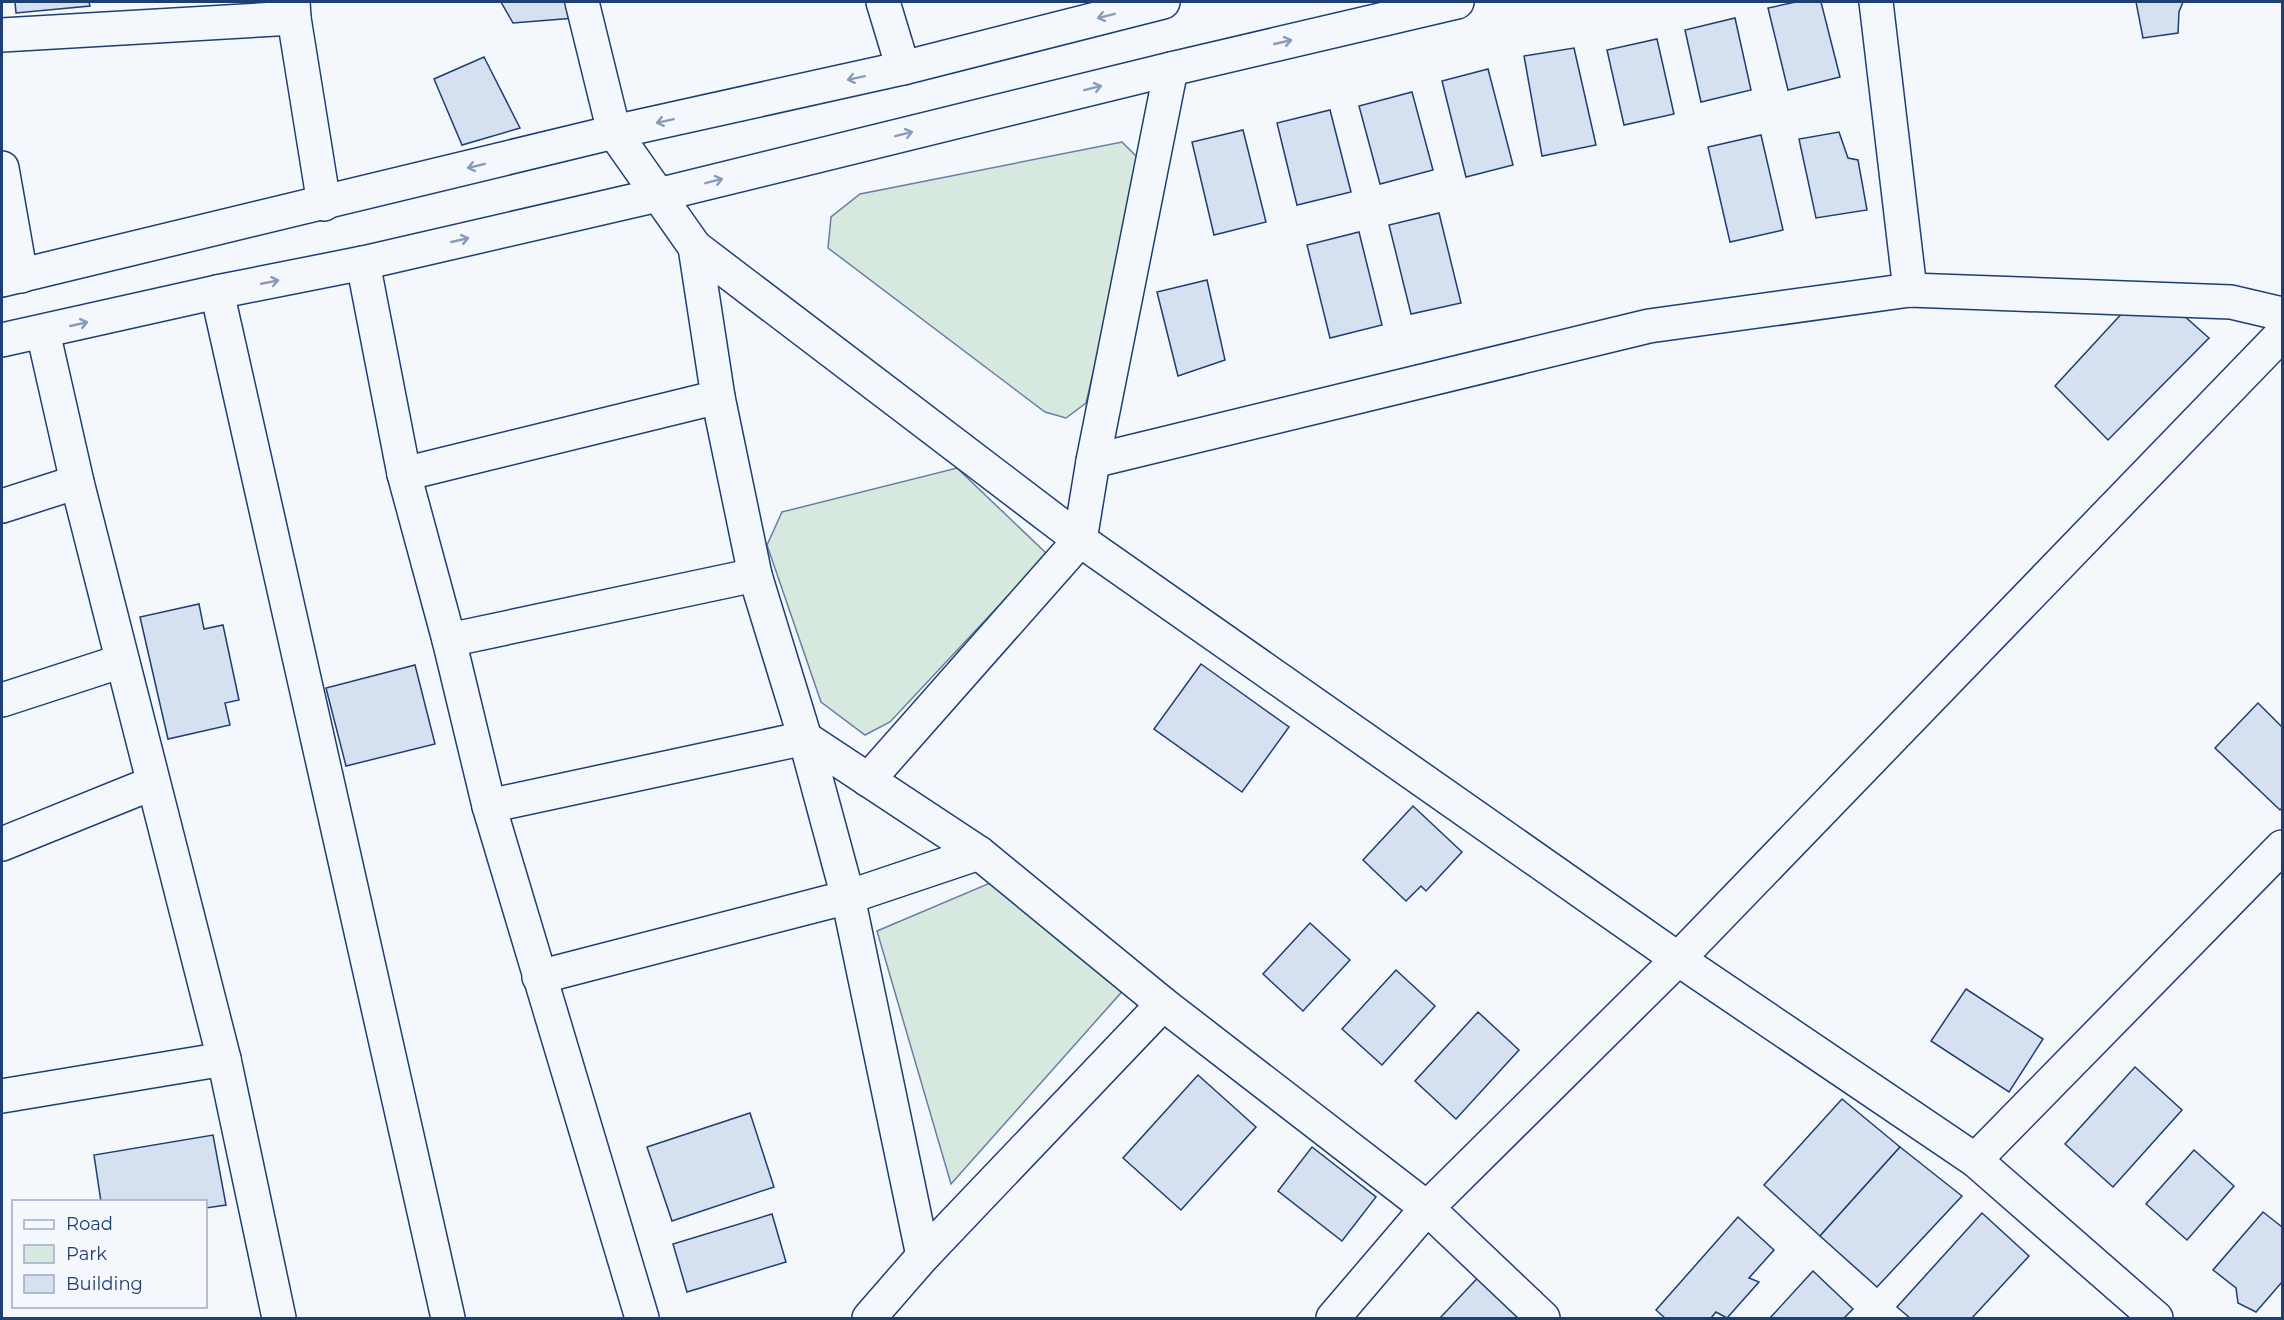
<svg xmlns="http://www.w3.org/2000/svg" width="2284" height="1320" viewBox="0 0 2284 1320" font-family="Montserrat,sans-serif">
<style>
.green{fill:#d7e8df;stroke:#687fa3;stroke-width:1.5}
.building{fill:#d5e0f0;stroke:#1d3f73;stroke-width:1.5}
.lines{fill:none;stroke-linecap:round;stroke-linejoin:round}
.minor-casing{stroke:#1d3f73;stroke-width:36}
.minor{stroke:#f4f7fb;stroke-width:33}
.oneway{stroke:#889bb7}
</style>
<rect width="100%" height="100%" fill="#f4f7fb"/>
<g class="green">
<polygon points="1122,142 1143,163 1086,403 1066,418 1045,412 828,248 831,217 860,194"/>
<polygon points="957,468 1047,554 890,722 865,735 821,702 767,545 782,512"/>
<polygon points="990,883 1127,986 951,1184 877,931"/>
</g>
<g class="building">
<polygon points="15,2 89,2 90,6 16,13"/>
<polygon points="501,2 572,2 575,18 513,23"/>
<polygon points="1796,2 1821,2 1840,77 1788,90 1768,8"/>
<polygon points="2136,2 2183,2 2179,12 2178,33 2143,38"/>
<polygon points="1735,18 1751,90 1701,102 1685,30"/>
<polygon points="1657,39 1674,114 1624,125 1607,50"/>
<polygon points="1574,48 1596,145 1542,156 1524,56"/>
<polygon points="484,57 520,128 462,145 434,79"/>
<polygon points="1488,69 1513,165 1466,177 1442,81"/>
<polygon points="1412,92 1433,170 1380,184 1359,106"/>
<polygon points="1330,110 1351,192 1297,205 1277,123"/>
<polygon points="1243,130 1266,222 1214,235 1192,142"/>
<polygon points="1839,132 1848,158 1858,160 1867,210 1816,218 1799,139"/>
<polygon points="1761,135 1783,230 1730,242 1708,147"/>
<polygon points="1439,213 1461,303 1411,314 1389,225"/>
<polygon points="1359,232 1382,325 1330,338 1307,245"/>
<polygon points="1207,280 1225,360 1178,376 1157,292"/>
<polygon points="2125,310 2183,315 2209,338 2108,440 2055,386"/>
<polygon points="199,604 204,629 223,625 239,700 225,703 230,725 168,739 140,617"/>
<polygon points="1201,664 1289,727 1242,792 1154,729"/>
<polygon points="415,665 435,744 346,766 326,688"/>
<polygon points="2258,703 2282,727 2282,808 2280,810 2215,748"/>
<polygon points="1413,806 1462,852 1426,891 1421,886 1406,901 1363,860"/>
<polygon points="1310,923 1350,960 1303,1011 1263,974"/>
<polygon points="1396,970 1435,1006 1382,1065 1342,1029"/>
<polygon points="1966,989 2043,1039 2009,1092 1931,1041"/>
<polygon points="1478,1012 1519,1050 1456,1119 1415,1081"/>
<polygon points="2135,1067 2182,1110 2113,1187 2065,1144"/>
<polygon points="1198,1075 1256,1127 1181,1210 1123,1158"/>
<polygon points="1842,1099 1900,1147 1820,1236 1764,1185"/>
<polygon points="750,1113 774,1187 672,1221 647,1147"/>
<polygon points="213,1135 226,1205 206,1208 206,1202 101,1202 94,1155"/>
<polygon points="1312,1147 1376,1197 1342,1241 1278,1191"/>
<polygon points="1900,1147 1962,1196 1877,1287 1820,1236"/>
<polygon points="2194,1150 2234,1186 2187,1240 2146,1204"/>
<polygon points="2263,1212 2282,1227 2282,1282 2256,1312 2238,1303 2236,1288 2213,1270"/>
<polygon points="1982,1213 2029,1256 1972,1318 1910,1318 1897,1307"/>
<polygon points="772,1214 786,1262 687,1292 673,1244"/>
<polygon points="1738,1217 1774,1250 1749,1278 1759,1282 1727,1318 1716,1312 1711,1318 1665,1318 1656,1310"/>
<polygon points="1486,1269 1531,1318 1440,1318"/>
<polygon points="1813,1271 1853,1309 1844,1318 1770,1318"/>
</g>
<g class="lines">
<g class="minor-casing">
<g id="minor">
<polyline points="293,2 294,18 324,204"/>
<polyline points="582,2 614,132 695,247 1080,540 1678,959 1975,1160 2156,1318"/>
<polyline points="883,2 903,68"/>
<polyline points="1876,2 1910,290"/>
<polyline points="2,35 294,18"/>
<polyline points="2,168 21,276"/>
<polyline points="695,247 718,397 755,575 805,738 848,897 923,1256"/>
<polyline points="363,263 404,474 449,640 489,806 642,1318"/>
<polyline points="2,280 614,132 903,68 1163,2"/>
<polyline points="217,292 448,1318"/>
<polyline points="43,332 77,482 224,1059 279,1318"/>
<polyline points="2,340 217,292 363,263 658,195 1171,69 1457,2"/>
<polyline points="1093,461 1649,326 1910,290 2231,302 2282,314"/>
<polyline points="404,474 718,397"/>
<polyline points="2,506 77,482"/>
<polyline points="449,640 755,575"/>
<polyline points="2,700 122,661"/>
<polyline points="868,780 1080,540 1093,461 1171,69"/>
<polyline points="489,806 805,738 979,853 1163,1004 1427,1208 1543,1318"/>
<polyline points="2,844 153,783"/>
<polyline points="539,977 848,897 979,853"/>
<polyline points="2,1096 224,1059"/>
<polyline points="1975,1160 2282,847"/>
<polyline points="869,1318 923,1256 1163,1004"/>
<polyline points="1333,1318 1427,1208 1678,959 2282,334"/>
</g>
</g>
<use href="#minor" class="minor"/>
</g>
<defs><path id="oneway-shaft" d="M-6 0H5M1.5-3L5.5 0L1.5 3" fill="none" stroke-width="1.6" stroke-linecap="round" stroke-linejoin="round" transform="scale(1.5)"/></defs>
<g class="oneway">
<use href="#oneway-shaft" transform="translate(1106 16) rotate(166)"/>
<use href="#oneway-shaft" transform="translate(1283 42) rotate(-13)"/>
<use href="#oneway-shaft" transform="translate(856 78) rotate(168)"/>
<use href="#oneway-shaft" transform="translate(1093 88) rotate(-14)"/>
<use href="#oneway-shaft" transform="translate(665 121) rotate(168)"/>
<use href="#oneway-shaft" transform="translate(904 134) rotate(-14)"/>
<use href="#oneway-shaft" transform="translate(476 166) rotate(166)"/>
<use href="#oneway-shaft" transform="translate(714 181) rotate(-14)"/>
<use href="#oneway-shaft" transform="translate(460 240) rotate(-13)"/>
<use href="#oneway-shaft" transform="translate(270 282) rotate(-11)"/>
<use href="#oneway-shaft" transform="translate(79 324) rotate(-13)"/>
</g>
<rect width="2284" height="1320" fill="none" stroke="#1d3f73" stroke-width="6"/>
<rect x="12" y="1200" width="195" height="108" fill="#f4f7fb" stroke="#9eadc5" stroke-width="1.5"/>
<rect x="24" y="1220" width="30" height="9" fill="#f4f7fb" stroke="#9eadc5" stroke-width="1.5"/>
<text x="66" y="1230" font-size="18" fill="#1d3f73">Road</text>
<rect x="24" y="1245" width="30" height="18" fill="#d7e8df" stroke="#9eadc5" stroke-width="1.5"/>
<text x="66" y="1260" font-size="18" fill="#1d3f73">Park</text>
<rect x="24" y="1275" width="30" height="18" fill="#d5e0f0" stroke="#9eadc5" stroke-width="1.5"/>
<text x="66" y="1290" font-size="18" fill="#1d3f73">Building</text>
</svg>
